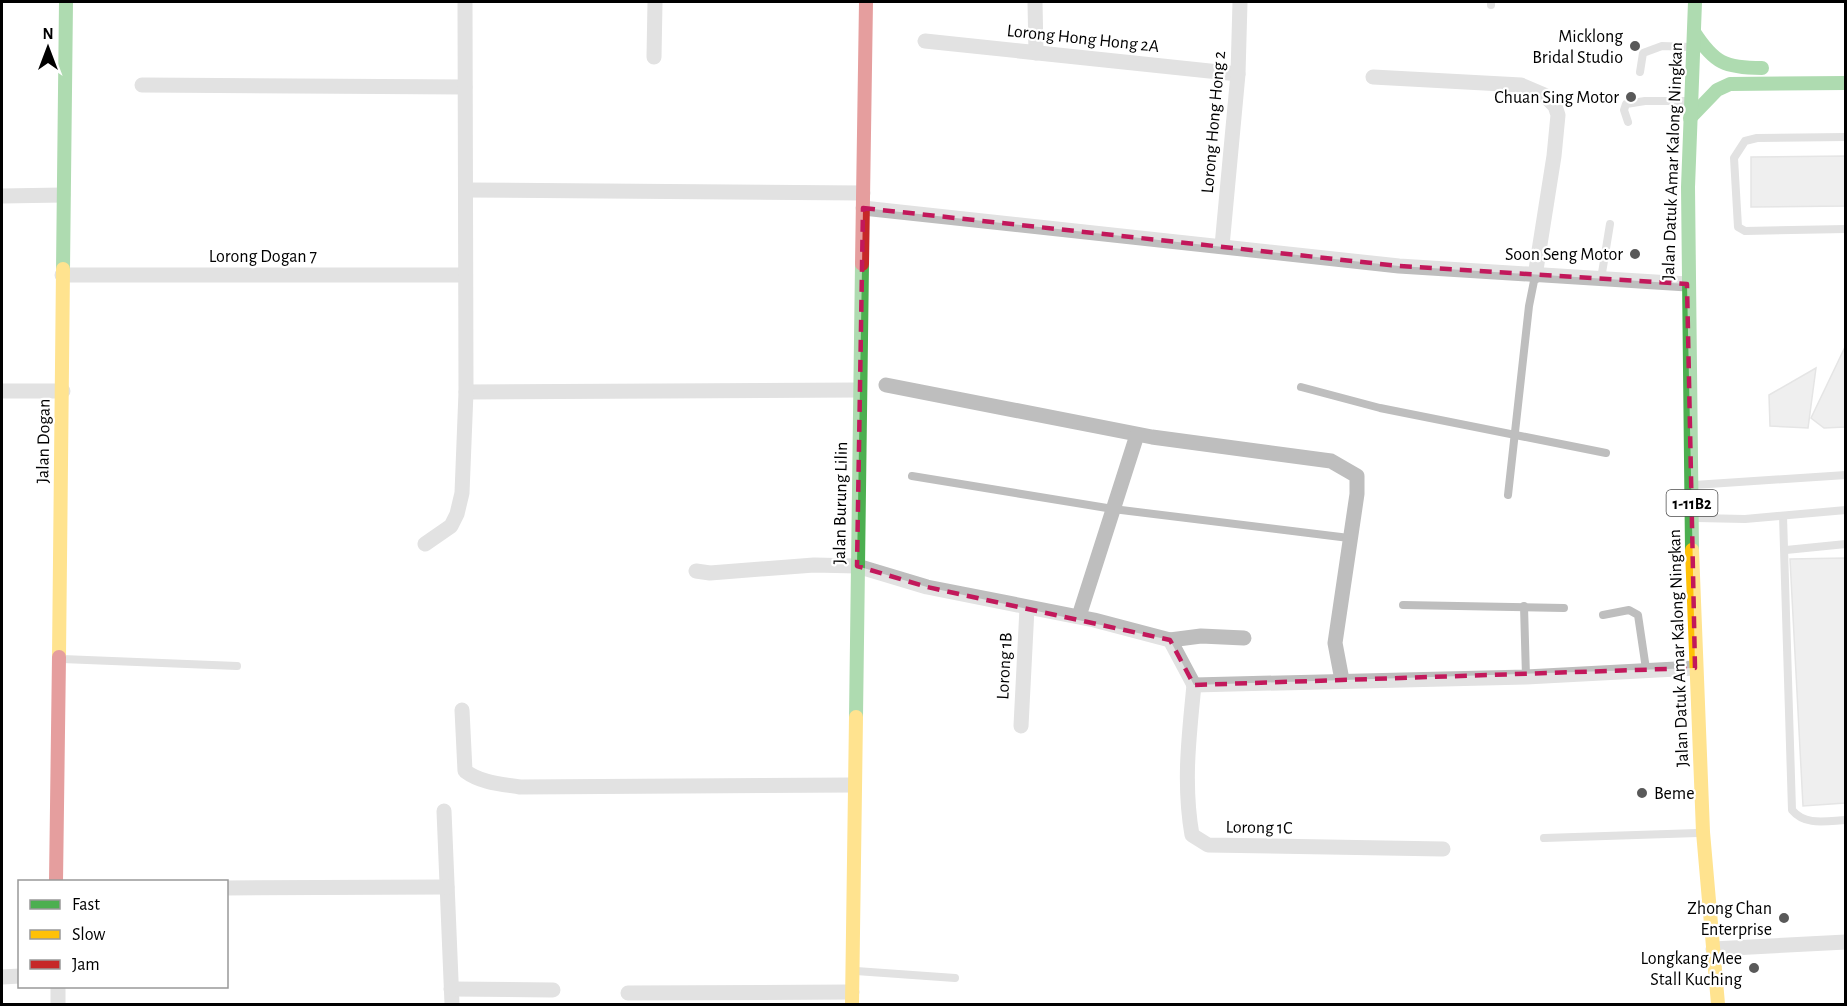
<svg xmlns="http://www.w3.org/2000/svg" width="1847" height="1006" viewBox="0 0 1847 1006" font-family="'Alegreya Sans',sans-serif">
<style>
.building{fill:#dcdcdc;stroke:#c5c5c5;stroke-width:1.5}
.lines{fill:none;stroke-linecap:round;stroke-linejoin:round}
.lane{stroke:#bebebe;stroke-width:8}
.street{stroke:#bebebe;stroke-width:15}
.fast{stroke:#4caf50;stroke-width:14}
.slow{stroke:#ffc107;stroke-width:14}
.jam{stroke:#c62828;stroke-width:14}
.marked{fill:none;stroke:#c2185b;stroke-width:4.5;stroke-dasharray:12 8;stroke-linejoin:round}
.poi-dot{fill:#595959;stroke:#fff;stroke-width:2}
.labels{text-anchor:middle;stroke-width:4.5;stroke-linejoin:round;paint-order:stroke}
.shield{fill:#fff;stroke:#4c4c4c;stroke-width:1.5}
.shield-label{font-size:16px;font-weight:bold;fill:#000}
.poi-label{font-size:18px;fill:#000;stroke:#fff;text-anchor:end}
.street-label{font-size:18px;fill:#000;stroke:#fff}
</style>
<rect width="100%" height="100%" fill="#fff"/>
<g class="building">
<polygon points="1845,156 1845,206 1751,207 1751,157"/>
<polygon points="1845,347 1845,427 1824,428 1811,418"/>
<polygon points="1816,368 1808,428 1770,426 1769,395"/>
<polygon points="1845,558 1845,803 1803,806 1790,559"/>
</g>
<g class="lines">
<g class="lane">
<polyline points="1491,5 1491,2"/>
<polyline points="1640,72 1643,53 1662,46 1689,47"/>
<polyline points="1628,122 1624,110 1626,104 1645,101 1686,101"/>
<polyline points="1846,137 1757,138 1745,141 1734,158 1738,227 1745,231 1846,229"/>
<polyline points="1601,279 1610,224"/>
<polyline points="1301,387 1380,408 1606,453"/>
<polyline points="912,476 1113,509 1349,538"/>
<polyline points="1694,485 1846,475"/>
<polyline points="1508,495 1529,306 1535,276"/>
<path d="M1783 516 1792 810C1805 826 1826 821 1846 820"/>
<polyline points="1697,518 1745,519 1846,510"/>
<polyline points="1786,550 1846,544"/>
<polyline points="1403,605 1564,608"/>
<polyline points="1524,606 1526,677"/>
<polyline points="1603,615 1629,610 1638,615 1646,669"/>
<polyline points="62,659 237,666"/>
<polyline points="1544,838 1698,833"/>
<polyline points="856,971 955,978"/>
</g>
<g class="street">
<polyline points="1035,2 1036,53"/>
<polyline points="925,41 1238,74"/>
<polyline points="654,57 655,2"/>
<polyline points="1373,77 1521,85 1544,95 1555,106 1558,115 1554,156 1535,276"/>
<polyline points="142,85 465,87"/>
<polyline points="466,190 863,193"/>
<polyline points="2,196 63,195"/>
<polyline points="863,208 1399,266 1687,284"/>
<polyline points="1222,246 1238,74 1240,2"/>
<polyline points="62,275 464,275"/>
<polyline points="886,385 1152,437 1331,461 1357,476 1357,494 1335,643 1342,680"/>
<polyline points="2,391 63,391"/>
<polyline points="466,392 858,390"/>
<polyline points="425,544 451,526 457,514 462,493 466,392 465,2"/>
<polyline points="696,571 710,573 814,565 857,566 927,587 1094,620 1170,640 1194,685"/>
<polyline points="1079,616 1137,435"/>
<polyline points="1170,640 1201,636 1244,638"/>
<polyline points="1194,685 1526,677 1695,668"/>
<path d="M1194 685C1189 736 1183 784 1192 835L1208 845 1443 849"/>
<path d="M462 710 465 771C481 783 501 784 520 787L853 785"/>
<polyline points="1021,726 1027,608"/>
<polyline points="444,811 452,1004"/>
<polyline points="226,888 447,887"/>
<polyline points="1713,949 1846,942"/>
<polyline points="2,977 20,976"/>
<polyline points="58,986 58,1004"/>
<polyline points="451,989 553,990"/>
<polyline points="628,993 852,992"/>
</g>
<g class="fast">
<path d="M1694 32C1714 63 1725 68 1762 68"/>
<polyline points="1690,118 1717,90 1730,84 1846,83"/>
<polyline points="63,269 66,2"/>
<polyline points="1692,550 1688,187 1695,2"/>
<polyline points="856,717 862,264"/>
</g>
<g class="slow">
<polyline points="1692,550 1703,832 1718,1004"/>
<polyline points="59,657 63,269"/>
<polyline points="852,1004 856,717"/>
</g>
<g class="jam">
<polyline points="862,264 866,2"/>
<polyline points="56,882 59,657"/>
</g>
</g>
<path d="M0 0H1847V1006H0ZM863 208 1399 266 1687 284 1695 668 1194 685 1170 640 927 587 857 566Z" fill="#fff" fill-opacity=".55" fill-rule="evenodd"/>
<path class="marked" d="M863 208 1399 266 1687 284 1695 668 1194 685 1170 640 927 587 857 566Z"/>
<g class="poi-dot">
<circle cx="1635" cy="46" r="6"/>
<circle cx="1631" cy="97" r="6"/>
<circle cx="1635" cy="254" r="6"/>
<circle cx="1642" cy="793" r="6"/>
<circle cx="1784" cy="918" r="6"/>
<circle cx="1754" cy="968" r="6"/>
</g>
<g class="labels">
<rect class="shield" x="1666.5" y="490" width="51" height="26" rx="4.5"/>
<g class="shield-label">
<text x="1692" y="509">1-11B2</text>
</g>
<g class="poi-label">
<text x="1623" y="42">Micklong<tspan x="1623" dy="21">Bridal Studio</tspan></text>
<text x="1619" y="103">Chuan Sing Motor</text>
<text x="1623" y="260">Soon Seng Motor</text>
<text x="1654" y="799" text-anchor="start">Beme</text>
<text x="1772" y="914">Zhong Chan<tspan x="1772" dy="21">Enterprise</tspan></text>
<text x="1742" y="964">Longkang Mee<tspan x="1742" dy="21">Stall Kuching</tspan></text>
</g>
<g class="street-label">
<text transform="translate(1083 38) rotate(6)" y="6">Lorong Hong Hong 2A</text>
<text transform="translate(1213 122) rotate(-85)" y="6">Lorong Hong Hong 2</text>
<text transform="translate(1672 161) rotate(-88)" y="6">Jalan Datuk Amar Kalong Ningkan</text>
<text x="263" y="262">Lorong Dogan 7</text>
<text transform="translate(43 441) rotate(-89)" y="6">Jalan Dogan</text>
<text transform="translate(840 503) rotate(-89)" y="6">Jalan Burung Lilin</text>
<text transform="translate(1678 648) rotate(-92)" y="6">Jalan Datuk Amar Kalong Ningkan</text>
<text transform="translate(1004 666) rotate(-87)" y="6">Lorong 1B</text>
<text transform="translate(1259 827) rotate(1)" y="6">Lorong 1C</text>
</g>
</g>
<rect width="1847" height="1006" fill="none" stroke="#000000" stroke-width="6"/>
<rect x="18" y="880" width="210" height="108" fill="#ffffff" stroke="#999999" stroke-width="1.5"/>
<rect x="30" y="900" width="30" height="9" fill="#4caf50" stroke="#999999" stroke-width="1.5"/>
<text x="72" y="910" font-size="18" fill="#000000">Fast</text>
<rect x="30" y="930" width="30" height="9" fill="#ffc107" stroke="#999999" stroke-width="1.5"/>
<text x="72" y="940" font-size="18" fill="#000000">Slow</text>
<rect x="30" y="960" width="30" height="9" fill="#c62828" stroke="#999999" stroke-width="1.5"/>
<text x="72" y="970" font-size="18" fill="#000000">Jam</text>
<g transform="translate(48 48)" stroke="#ffffff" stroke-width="4.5" paint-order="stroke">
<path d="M0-4.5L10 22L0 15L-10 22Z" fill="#000000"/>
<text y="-9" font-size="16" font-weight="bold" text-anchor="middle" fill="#000000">N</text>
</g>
</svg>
